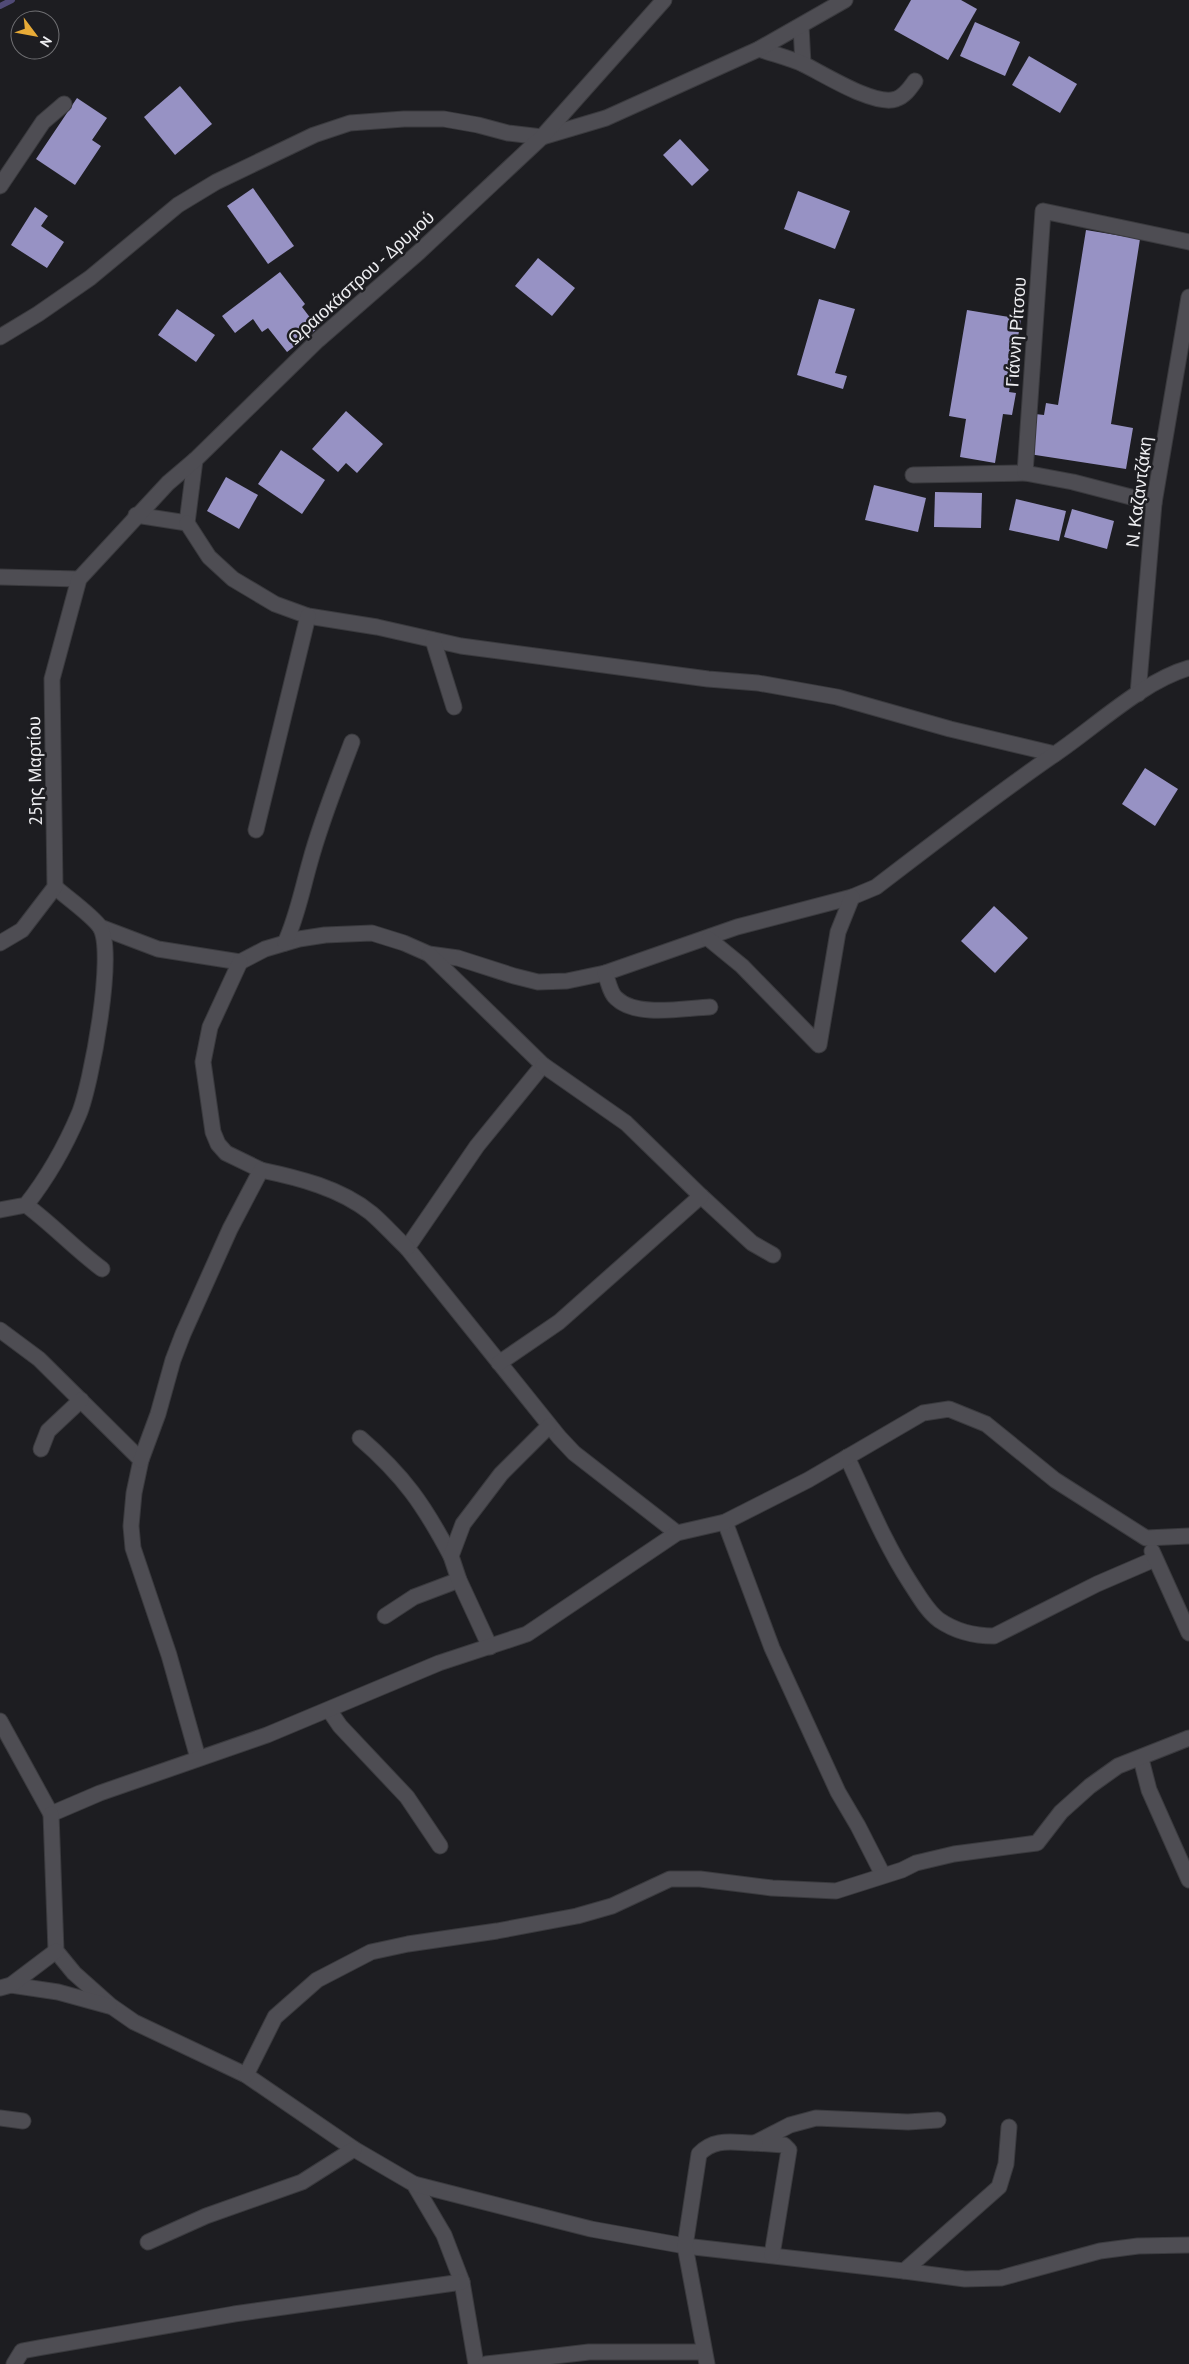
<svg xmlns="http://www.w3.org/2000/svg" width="1189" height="2364" viewBox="0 0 1189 2364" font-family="'PT Sans',sans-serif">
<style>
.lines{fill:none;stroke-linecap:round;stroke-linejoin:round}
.stream{stroke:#504a76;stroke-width:6}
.building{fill:#9792c4}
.street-casing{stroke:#3a3a3e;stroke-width:17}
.secondary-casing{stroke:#3a3a3e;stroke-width:17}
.street{stroke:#4e4d53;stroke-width:15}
.secondary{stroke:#4e4d53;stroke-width:15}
.labels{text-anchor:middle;stroke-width:5;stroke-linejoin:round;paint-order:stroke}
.street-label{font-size:18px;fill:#eeeef1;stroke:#1d1d21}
</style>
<rect width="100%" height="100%" fill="#1d1d21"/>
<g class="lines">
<polyline class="stream" points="0,6 12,0"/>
</g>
<g class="building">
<polygon points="911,0 961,0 977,9 948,60 894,30"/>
<polygon points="975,22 1020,42 1005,76 960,56"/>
<polygon points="1029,56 1077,84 1060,113 1012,85"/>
<polygon points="180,86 212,124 175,155 144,117"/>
<polygon points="77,98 107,118 92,140 101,146 75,185 36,159"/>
<polygon points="680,139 709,170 692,186 663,155"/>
<polygon points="253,188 294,246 268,264 227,206"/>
<polygon points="798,191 850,211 835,249 784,229"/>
<polygon points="35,207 48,216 41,226 64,242 47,268 11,245"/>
<polygon points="1086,230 1140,239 1111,424 1133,428 1126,469 1029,454 1035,414 1044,415 1046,403 1058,405"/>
<polygon points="538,258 575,288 552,316 515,286"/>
<polygon points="280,272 305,304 302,307 318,328 287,352 268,328 262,332 253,319 235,333 222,316"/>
<polygon points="819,299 855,309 835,373 847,376 843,389 797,375"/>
<polygon points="177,309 215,335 196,362 158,335"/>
<polygon points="967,310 1021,319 1009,392 1016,393 1012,415 1003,414 995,463 960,457 966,419 949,416"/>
<polygon points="346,411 383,444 357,473 346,463 338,472 312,449"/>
<polygon points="281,450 325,480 302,514 258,484"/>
<polygon points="226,477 258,495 239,529 207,511"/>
<polygon points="874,485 926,498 918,532 865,520"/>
<polygon points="935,492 982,493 981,528 934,527"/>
<polygon points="1016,499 1066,511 1059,541 1009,530"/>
<polygon points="1072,509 1114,521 1107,549 1064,537"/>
<polygon points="1145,768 1178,789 1155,826 1122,804"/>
<polygon points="994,906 1028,938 995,973 961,941"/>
</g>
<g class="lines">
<g class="street-casing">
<g id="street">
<polyline points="801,26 803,64"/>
<path d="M759 49C773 54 789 58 803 64 822 73 875 107 896 99 905 96 910 88 915 81"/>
<polyline points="0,186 43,122 64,104"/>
<polyline points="913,475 1025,473"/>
<polyline points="1154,503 1073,482 1025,473 1043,211 1189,242"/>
<polyline points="136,515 187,523 195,460"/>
<polyline points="187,523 209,557 233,579 275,604 308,616 377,627 461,646 708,679 758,683 837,697 950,729 1055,754"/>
<polyline points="433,640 454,707"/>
<polyline points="1138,694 1154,503 1189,297"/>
<polyline points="256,830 308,616"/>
<path d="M100 927 158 949 240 962 265 949 299 939 325 935 372 933 404 943 429 954 458 958 514 976 538 982 567 981 605 973 737 927 852 897 876 887C935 842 994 796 1055 754 1095 727 1143 681 1189 668"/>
<polyline points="709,939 742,966 819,1045 838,932 852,897"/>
<path d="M285 943C297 917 302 890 310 862 321 821 337 782 352 742"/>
<polyline points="429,954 543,1065 477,1146 407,1248 559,1437 574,1453 677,1533"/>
<polyline points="240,962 210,1027 203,1062 213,1132 218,1144 226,1153 261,1170"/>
<path d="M605 973C608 980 610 993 616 998 636 1018 684 1008 710 1007"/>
<polyline points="701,1196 752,1243 773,1255"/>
<path d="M26 1205C53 1225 75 1249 102 1269"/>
<path d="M0 1210 26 1205C48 1177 65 1147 79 1114 91 1085 116 952 100 927 93 916 66 897 55 887"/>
<polyline points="0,1330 39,1359 141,1460 134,1493 131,1526 133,1548 169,1655 198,1758"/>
<polyline points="499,1363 559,1322 701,1196 626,1123 543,1065"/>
<path d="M360 1438C404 1476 424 1505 451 1556"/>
<polyline points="41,1449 48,1431 81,1400"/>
<path d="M847 1457C867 1500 885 1544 911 1584 919 1596 927 1611 939 1620 955 1631 975 1636 994 1636L1097 1584 1155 1559"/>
<path d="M141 1460 158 1414 173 1360 183 1334 230 1229 261 1170C299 1178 340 1188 371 1213 384 1224 395 1237 407 1248"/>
<polyline points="725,1522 772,1648 838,1792 858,1826 883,1875"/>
<polyline points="1152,1551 1189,1633"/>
<polyline points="385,1616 414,1597 459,1580"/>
<polyline points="490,1647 459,1580 451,1556 463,1524 501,1474 549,1426"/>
<polyline points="329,1710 340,1726 407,1797 440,1846"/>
<polyline points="0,1721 51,1814 100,1793 267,1735 439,1663 527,1634 677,1533 725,1522 808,1480 923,1413 949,1409 986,1424 1055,1480 1146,1538 1189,1536"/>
<polyline points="1141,1759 1149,1790 1189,1880"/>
<polyline points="51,1814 56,1951 74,1973 111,2006 134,2022 246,2075 354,2149 414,2184 444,2235 462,2282 476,2364"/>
<polyline points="11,1985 58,1992 109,2006"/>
<polyline points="0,1988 11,1985 56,1951"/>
<polyline points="246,2075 275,2017 317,1980 371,1952 408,1944 497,1931 577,1916 612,1906 670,1879 700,1879 772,1888 836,1891 902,1870 916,1863 954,1854 1037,1843 1061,1812 1090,1786 1118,1766 1189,1738"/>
<polyline points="0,2118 23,2121"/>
<polyline points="414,2184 591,2229 685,2246 904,2271 965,2279 1001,2278 1100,2251 1138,2246 1189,2245"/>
<polyline points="148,2242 206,2216 302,2182 354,2149"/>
<polyline points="772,2255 789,2150 784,2145 755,2143 790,2125 816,2118 908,2122 938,2120"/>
<polyline points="904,2271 999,2187 1006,2164 1009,2127"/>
<polyline points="14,2364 22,2351 38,2348 234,2314 462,2282"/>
<polyline points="486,2364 589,2352 703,2352"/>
<path d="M707 2364 685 2246 699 2154C715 2137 734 2143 755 2143"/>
</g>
</g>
<g class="secondary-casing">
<g id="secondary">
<polyline points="0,337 38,314 90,278 178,205 216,182 314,135 350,123 404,119 444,119 478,125 508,133 542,137 606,118 759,49 845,0"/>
<polyline points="0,577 79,579"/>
<polyline points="0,943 22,930 55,887 52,679 79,579 168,483 195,460 318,340 419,252 542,137 664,0"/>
</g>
</g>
<use href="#street" class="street"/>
<use href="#secondary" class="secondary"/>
</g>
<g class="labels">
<g class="street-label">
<text transform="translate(361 278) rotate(-42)" y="6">Ωραιοκάστρου - Δρυμού</text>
<text transform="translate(1016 332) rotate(-86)" y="6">Γιάννη Ρίτσου</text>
<text transform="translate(1139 492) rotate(-83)" y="6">Ν. Καζαντζάκη</text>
<text transform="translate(35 771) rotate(-91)" y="6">25ης Μαρτίου</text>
</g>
</g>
<g transform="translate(35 35) rotate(122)"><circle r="24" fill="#1d1d21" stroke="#717174"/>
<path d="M0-4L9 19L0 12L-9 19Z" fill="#e8ab37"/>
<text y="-8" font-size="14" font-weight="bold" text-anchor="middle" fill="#eeeef1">N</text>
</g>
</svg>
